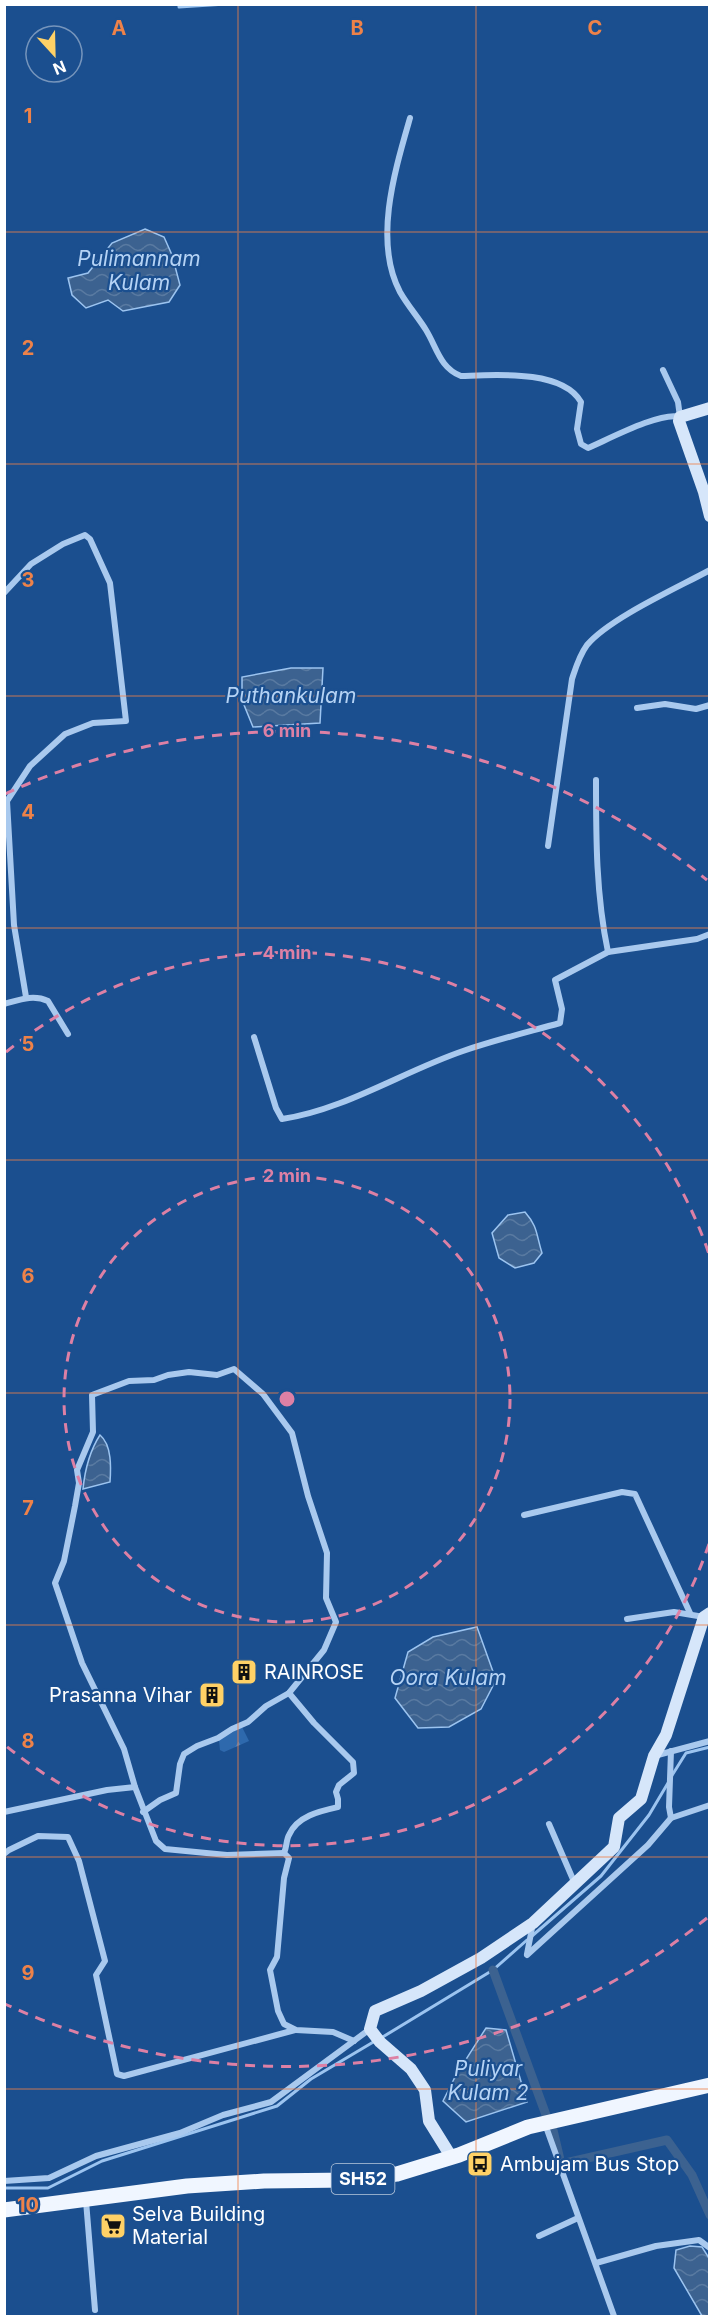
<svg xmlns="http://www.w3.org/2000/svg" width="714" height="2321" viewBox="0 0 714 2321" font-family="Inter,sans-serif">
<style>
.forest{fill:url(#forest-firs)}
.water{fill:url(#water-waves);stroke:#9cc4f0;stroke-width:1.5}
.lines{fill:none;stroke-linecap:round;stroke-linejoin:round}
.stream{stroke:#9cc4f0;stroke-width:3}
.canal{stroke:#3c6290;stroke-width:9}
.street{stroke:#a9c9ee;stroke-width:6}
.secondary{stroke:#d6e6fa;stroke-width:12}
.primary{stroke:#f0f6ff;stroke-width:15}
.grid{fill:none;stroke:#ee8249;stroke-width:1.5;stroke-opacity:0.55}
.ring{fill:none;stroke:#dd80a5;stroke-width:3;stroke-dasharray:10 8}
.labels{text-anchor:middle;stroke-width:4.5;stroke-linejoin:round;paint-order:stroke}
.shield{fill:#1b4f8f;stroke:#bbcadd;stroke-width:1.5}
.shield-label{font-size:18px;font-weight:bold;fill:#fff}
.poi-label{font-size:20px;fill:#fff;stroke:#1b4f8f;text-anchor:start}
.water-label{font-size:21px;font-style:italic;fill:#b5d3f5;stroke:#1b4f8f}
.grid-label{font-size:20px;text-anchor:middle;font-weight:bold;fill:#ee8249;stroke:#1b4f8f;stroke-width:4.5;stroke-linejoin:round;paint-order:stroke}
.centre{fill:#dd80a5;stroke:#1b4f8f;stroke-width:3}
.ring-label{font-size:18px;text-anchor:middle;font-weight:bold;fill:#dd80a5;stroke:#1b4f8f;stroke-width:4.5;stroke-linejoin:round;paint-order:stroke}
</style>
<defs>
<pattern id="forest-firs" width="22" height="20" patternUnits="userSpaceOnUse" patternTransform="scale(1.5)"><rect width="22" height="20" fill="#2e69ad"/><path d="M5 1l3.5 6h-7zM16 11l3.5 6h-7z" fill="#4d80b9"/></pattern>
<pattern id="water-waves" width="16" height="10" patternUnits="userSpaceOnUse" patternTransform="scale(1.5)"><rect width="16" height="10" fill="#3c6290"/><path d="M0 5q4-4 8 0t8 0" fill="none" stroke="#597aa1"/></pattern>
</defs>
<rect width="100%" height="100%" fill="#1b4f8f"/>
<polygon class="forest" points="242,1727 249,1741 224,1752 220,1750 219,1740"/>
<g class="water">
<polygon points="145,229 164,237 172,255 180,285 169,302 123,311 108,300 86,308 72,295 68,278 88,273 112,243"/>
<polygon points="291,668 323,668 320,723 253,727 242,700 242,677"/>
<path d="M525 1212C538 1227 536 1234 542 1253L534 1263 515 1268 499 1258 492 1233 508 1215Z"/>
<path d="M100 1435C112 1445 111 1468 110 1482L83 1489C85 1469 89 1452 100 1435Z"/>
<polygon points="477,1627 496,1680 481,1709 449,1727 418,1728 395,1698 408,1652 433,1637"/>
<polygon points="486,2028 506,2030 527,2102 466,2122 443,2101 456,2075"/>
<polygon points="690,2246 702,2247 709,2258 709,2316 702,2316 674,2268 676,2250"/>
</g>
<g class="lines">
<g class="stream">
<polyline points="179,4 179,7 226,4"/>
<polyline points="671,1777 686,1753 710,1747"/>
<polyline points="532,1936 601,1876 649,1815 668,1783"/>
<polyline points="381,2038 493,1970 527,1940"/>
<polyline points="4,2188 48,2188 102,2161 277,2106 311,2079 375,2041"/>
</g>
<g class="canal">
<polyline points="493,1970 546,2115"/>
<polyline points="553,2130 561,2164 667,2140 692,2175 710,2215"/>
</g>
<g class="street">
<path d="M410 118C395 170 373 241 400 292 408 306 418 317 426 330 437 348 440 368 461 376 494 375 562 369 581 402L577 429 581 444 588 448C607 440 661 411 680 417L678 402 663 370"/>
<polyline points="4,593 31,564 63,544 85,535 90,539 110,583 126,721 93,723 65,734 30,766 7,801 14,925 26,997"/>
<polyline points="637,708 665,704 696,709 710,705"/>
<path d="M596 780C596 838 596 895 608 952"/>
<path d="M548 846 572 679C576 667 579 656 587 645 610 618 677 588 710 570"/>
<path d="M4 1004C19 1000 33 994 48 1001L68 1034"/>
<path d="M254 1037 276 1108 282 1119C344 1110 404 1071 463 1051 495 1040 528 1032 560 1023L562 1009 555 980 608 952 697 939 710 934"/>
<polyline points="524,1515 622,1492 635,1494 690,1613"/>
<polyline points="627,1619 674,1612 704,1617"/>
<polyline points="671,1751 669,1807 671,1818"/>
<polyline points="654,1756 710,1741"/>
<polyline points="135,1787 124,1749 82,1663 55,1583 64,1561 75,1506 79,1483 77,1470 93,1432 92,1395 129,1381 154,1380 168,1375 189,1372 217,1375 234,1369 263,1394 292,1433 308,1496 327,1553 326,1598 336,1622 324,1650 289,1693 266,1706 248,1722 232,1729 218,1738 197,1746 184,1754 180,1764 176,1793 160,1800 143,1812"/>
<polyline points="4,1812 107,1790 135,1787 156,1841 165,1849 227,1855 284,1853 289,1858 284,1878 277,1957 270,1970 278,2011 284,2024 296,2030 333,2032 354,2041"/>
<polyline points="549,1824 575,1884"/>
<path d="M284 1853C287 1847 286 1840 289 1835 297 1816 320 1811 338 1807V1799L336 1792 339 1785 354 1773 353 1762 314 1723 289 1693"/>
<polyline points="4,1854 9,1850 38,1836 68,1837 79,1861 105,1961 96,1975 117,2074 124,2076 295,2030"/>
<polyline points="527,1954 533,1923"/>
<polyline points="527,1955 648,1845 671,1818 710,1805"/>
<polyline points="545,2124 614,2316"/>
<polyline points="4,2181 49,2178 96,2156 180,2133 223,2115 271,2102 370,2029"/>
<polyline points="86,2201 95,2310"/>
<polyline points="539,2236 578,2218"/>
<polyline points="596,2263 656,2246 699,2240 710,2248"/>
</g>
<g class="secondary">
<polyline points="710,408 680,417 679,421 704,492 710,516"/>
<polyline points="452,2158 429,2121 425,2090 411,2069 380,2042 370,2029 375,2011 421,1991 481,1958 533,1923 614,1847 619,1818 641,1799 654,1756 666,1735 704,1617 710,1613"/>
</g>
<polyline class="primary" points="4,2210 187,2186 264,2181 350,2180 397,2174 459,2155 528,2127 710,2085"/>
</g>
<path class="grid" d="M238 4V2316M476 4V2316M4 232H710M4 464H710M4 696H710M4 928H710M4 1160H710M4 1393H710M4 1625H710M4 1857H710M4 2089H710"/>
<g class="ring">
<circle cx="287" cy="1399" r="223"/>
<path d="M709 1544A446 446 0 0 1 6 1746M6 1052A446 446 0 0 1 709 1254"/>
<path d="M707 1918A668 668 0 0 1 5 2004M5 794A668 668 0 0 1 707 880"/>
</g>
<defs>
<g id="building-square" transform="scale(1.35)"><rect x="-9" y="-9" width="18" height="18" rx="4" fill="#ffd166" stroke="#1b4f8f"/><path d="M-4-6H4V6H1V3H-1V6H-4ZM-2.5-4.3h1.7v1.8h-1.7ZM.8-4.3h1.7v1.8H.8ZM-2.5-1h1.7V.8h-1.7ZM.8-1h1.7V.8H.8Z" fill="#111"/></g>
<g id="bus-square" transform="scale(1.35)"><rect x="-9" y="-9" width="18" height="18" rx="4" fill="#ffd166" stroke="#1b4f8f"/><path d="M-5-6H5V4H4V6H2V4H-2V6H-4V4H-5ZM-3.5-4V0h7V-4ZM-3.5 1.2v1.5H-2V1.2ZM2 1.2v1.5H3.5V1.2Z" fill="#111"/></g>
<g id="supermarket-square" transform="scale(1.35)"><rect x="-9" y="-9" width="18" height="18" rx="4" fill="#ffd166" stroke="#1b4f8f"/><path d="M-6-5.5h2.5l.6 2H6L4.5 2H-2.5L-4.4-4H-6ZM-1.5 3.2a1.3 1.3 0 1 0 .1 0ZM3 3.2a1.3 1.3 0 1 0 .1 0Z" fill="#111"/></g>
</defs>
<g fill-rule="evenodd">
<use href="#building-square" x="244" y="1672"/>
<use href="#building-square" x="212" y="1695"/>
<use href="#bus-square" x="480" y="2164"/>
<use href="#supermarket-square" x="113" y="2226"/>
</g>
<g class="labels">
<rect class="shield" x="331.5" y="2164" width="63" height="30" rx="4.5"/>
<g class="shield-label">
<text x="363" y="2185">SH52</text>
</g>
<g class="poi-label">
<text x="264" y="1679">RAINROSE</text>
<text x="192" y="1702" text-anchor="end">Prasanna Vihar</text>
<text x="500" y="2171">Ambujam Bus Stop</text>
<text x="132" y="2221">Selva Building<tspan x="132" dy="23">Material</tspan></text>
</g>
<g class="water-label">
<text x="139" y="266">Pulimannam<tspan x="139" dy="24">Kulam</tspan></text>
<text x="291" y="703">Puthankulam</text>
<text x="448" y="1685">Oora Kulam</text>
<text x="488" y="2076">Puliyar<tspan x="488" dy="24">Kulam 2</tspan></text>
</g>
</g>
<g class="grid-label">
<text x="119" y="35">A</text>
<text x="357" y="35">B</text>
<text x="595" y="35">C</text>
<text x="28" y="123">1</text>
<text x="28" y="355">2</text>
<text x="28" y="587">3</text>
<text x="28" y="819">4</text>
<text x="28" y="1051">5</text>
<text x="28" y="1283">6</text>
<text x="28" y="1515">7</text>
<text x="28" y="1748">8</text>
<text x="28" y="1980">9</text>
<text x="28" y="2212">10</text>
</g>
<circle cx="287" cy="1399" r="9" class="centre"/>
<g class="ring-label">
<text x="287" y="737">6 min</text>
<text x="287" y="959">4 min</text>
<text x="287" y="1182">2 min</text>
</g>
<rect width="714" height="2321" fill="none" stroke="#ffffff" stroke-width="12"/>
<g transform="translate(54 54) rotate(158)"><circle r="28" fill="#1b4f8f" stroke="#7695bc" stroke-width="1.5"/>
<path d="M0-4.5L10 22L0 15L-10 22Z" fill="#ffd166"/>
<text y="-9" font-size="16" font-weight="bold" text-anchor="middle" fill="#ffffff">N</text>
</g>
</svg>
